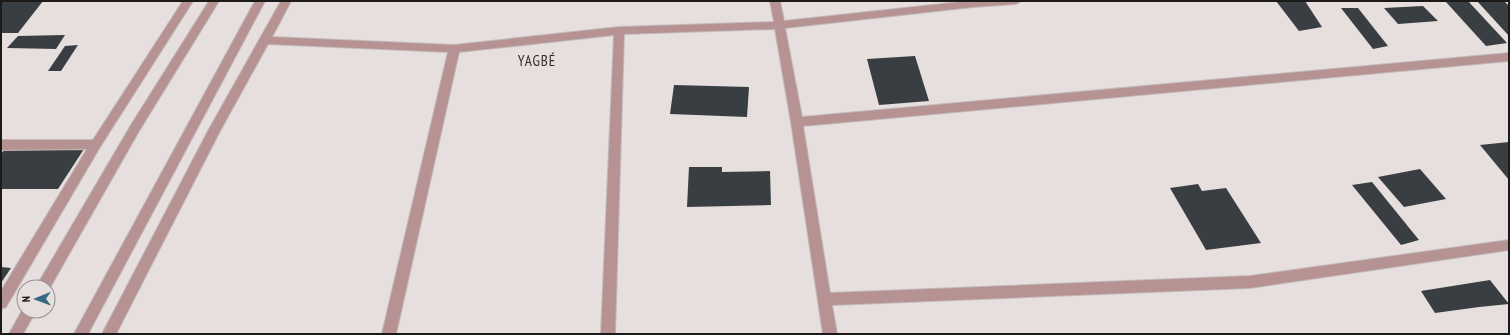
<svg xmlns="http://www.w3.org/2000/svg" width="1510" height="335" viewBox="0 0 1510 335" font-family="'PT Sans Narrow',sans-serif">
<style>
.building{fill:#383e41}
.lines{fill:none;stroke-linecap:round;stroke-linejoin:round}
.minor-casing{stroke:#c2bbbb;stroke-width:2}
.minor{fill:#b79292;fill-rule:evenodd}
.labels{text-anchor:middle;stroke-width:4;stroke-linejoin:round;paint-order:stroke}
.neighbourhood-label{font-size:15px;letter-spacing:1px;fill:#362f2f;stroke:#e7dede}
</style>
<rect width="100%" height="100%" fill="#e7dede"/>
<g class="building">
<polygon points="3,1 43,1 18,33 1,33 1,3"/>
<polygon points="1276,1 1305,1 1322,27 1299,31"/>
<polygon points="1451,1 1468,1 1507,43 1486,46 1446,2"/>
<polygon points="1477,1 1504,1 1509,6 1509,36"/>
<polygon points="1423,6 1438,21 1398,24 1384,8"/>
<polygon points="1341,8 1358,8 1388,46 1373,49"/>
<polygon points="65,35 56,49 7,48 18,36"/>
<polygon points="78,45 61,71 48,71 65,46"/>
<polygon points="915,56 929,101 879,105 867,59"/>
<polygon points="674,85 749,87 747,117 670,114"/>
<polygon points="1509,142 1509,180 1480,145"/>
<polygon points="5,149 84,149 58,189 1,189 1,154"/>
<polygon points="689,167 722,167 722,172 770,171 771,205 687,207"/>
<polygon points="1420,169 1446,199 1404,207 1378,177"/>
<polygon points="1372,182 1419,240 1401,245 1352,185"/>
<polygon points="1198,184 1202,191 1226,188 1261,243 1206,250 1170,188"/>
<polygon points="1,267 11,268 1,283"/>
<polygon points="1490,280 1509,304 1479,307 1435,313 1421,291"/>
</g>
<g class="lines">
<g class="minor-casing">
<g id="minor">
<polygon points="183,1 193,1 100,147 6,307 1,309 1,291 87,149 1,150 1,140 93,140"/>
<polygon points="209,1 219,1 139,131 48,291 48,287 36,287 131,125"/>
<polygon points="255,1 265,1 88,334 74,334"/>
<polygon points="281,1 291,1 272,37 454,45 619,27 774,22 770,1 780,1 784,21 969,1 1021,1 1016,4 973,7 785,28 802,117 1509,53 1509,61 803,126 830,293 1250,276 1509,240 1509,250 1250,288 832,305 837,334 823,334 791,122 775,29 624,34 615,334 601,334 614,35 459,52 396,334 382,334 448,52 268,44 220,131 116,334 102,334 208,131"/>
<polygon points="24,307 24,311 36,311 23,334 9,334"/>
</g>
</g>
<use href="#minor" class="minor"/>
</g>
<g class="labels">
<g class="neighbourhood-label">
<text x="537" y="66">YAGBÉ</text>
</g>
</g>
<rect width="1510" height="335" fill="none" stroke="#1c1919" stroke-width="4"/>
<g transform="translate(36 299) rotate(269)"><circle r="19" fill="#e7dede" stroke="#968f8f"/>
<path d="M0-3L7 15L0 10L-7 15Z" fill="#366986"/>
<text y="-6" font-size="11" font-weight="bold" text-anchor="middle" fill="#1c1919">N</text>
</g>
</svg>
